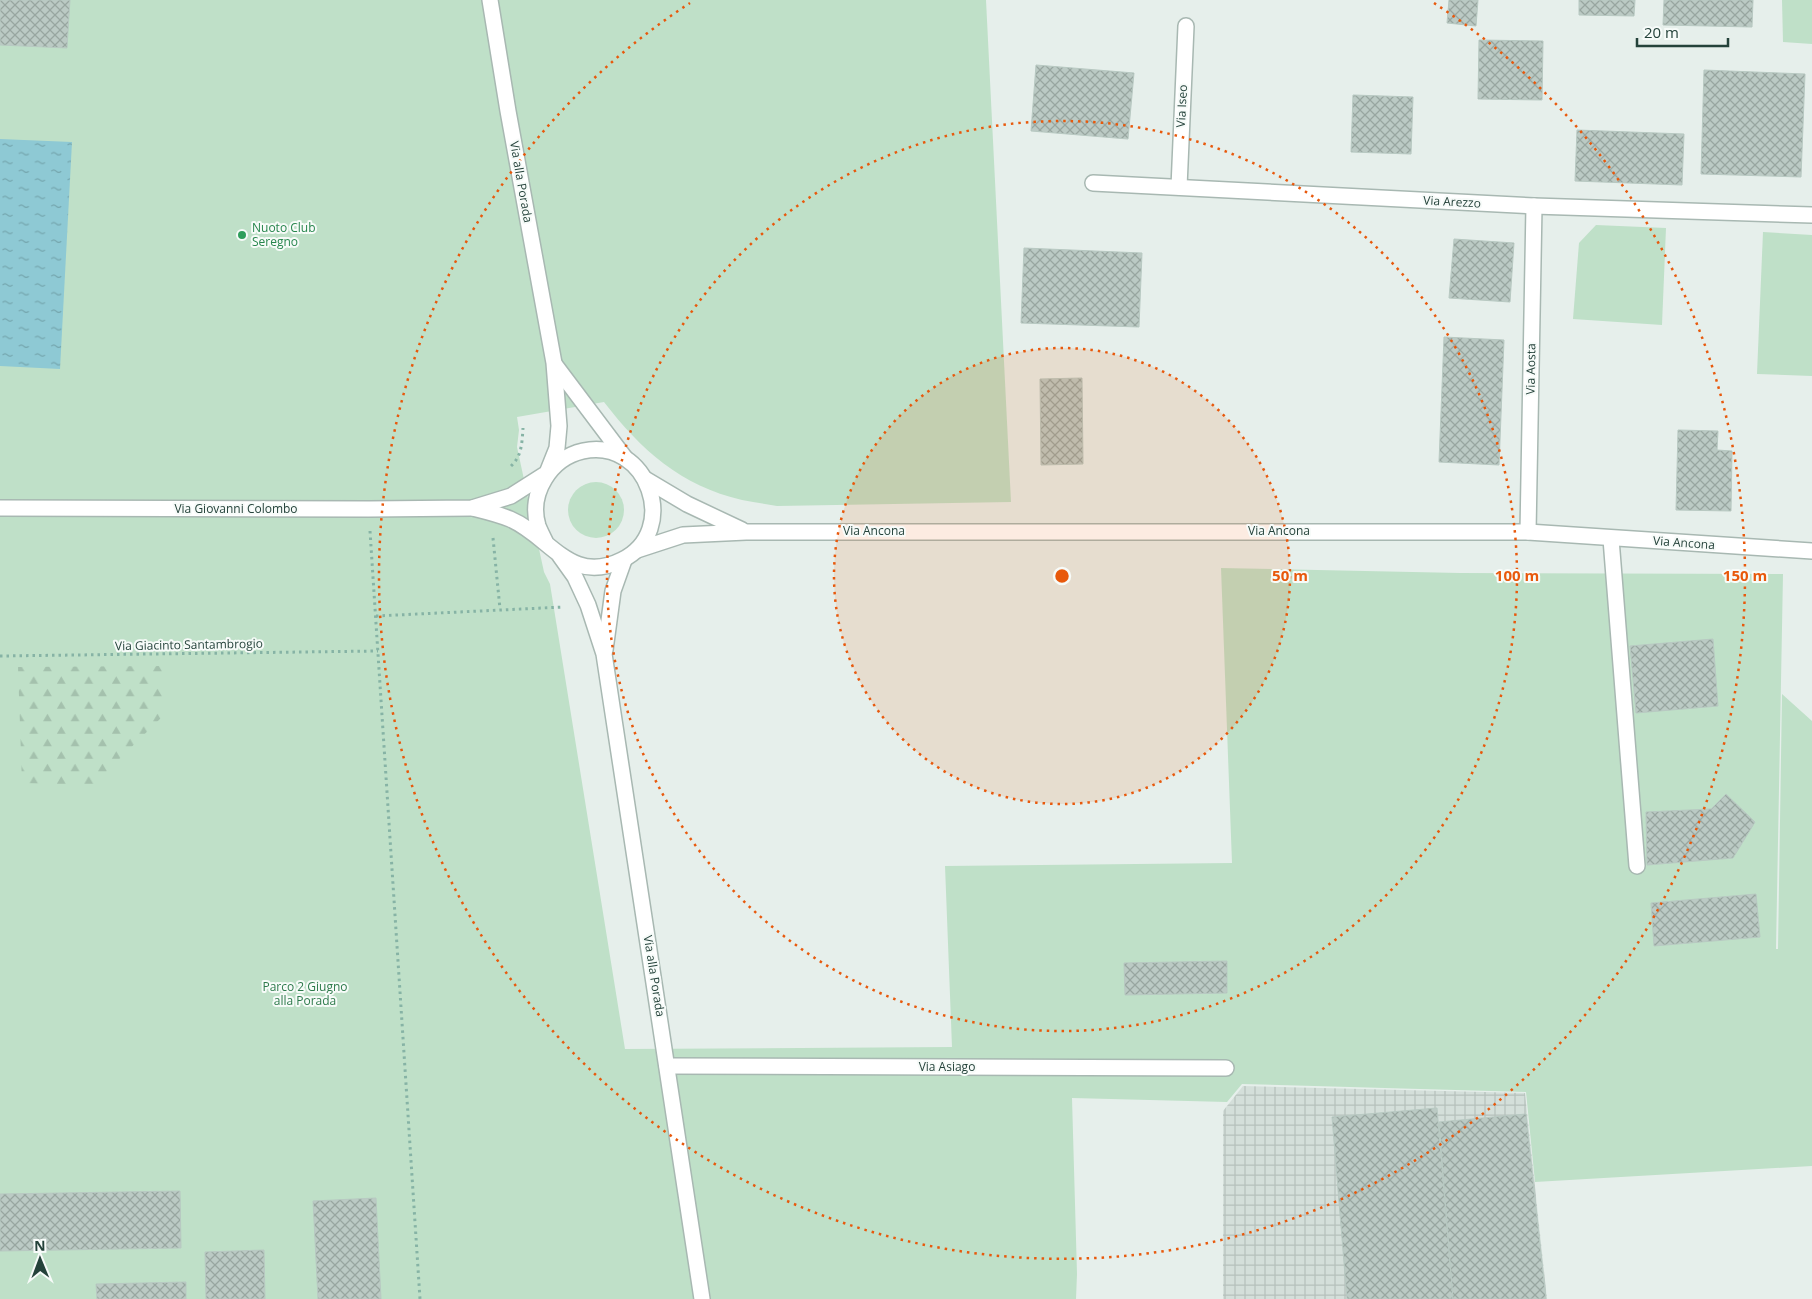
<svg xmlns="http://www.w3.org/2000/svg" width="1812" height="1299" viewBox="0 0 1812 1299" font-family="'Open Sans',sans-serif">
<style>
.industrial{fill:url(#industrial-grid)}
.green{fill:#bfe0c8}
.forest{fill:url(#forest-firs)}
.water{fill:url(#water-ripples)}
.building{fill:url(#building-cross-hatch);stroke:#b8c9c2}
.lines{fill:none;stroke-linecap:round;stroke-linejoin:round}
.minor-casing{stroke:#a8b8b2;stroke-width:18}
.path{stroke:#86b3a5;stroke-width:3;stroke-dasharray:2.5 4;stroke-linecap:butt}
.minor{stroke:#fff;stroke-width:15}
.ring{fill:none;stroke:#e8590c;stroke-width:2.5;stroke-dasharray:2.5 5}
.leisure-dot{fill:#2e9e5b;stroke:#f7fbf9;stroke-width:2}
.labels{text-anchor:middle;stroke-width:4;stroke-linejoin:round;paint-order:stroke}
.street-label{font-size:12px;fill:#24423a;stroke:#f7fbf9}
.leisure-label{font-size:12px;fill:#27864d;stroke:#f7fbf9;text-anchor:start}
.park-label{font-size:12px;fill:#2d7a4b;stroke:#f7fbf9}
.centre{fill:#e8590c;stroke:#f7fbf9;stroke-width:2.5}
.ring-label{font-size:15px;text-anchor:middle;font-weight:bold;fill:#e8590c;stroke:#f7fbf9;stroke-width:4;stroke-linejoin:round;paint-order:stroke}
</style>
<defs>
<pattern id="industrial-grid" width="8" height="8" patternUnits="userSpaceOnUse" patternTransform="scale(1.25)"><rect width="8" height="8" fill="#d4dfda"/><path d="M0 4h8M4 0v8" fill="none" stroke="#b6c1bc"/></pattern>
<pattern id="forest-firs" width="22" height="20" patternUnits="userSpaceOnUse" patternTransform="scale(1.25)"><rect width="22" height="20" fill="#bfe0c8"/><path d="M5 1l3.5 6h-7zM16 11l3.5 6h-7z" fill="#a4c1ad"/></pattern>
<pattern id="water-ripples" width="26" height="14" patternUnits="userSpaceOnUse" patternTransform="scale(1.25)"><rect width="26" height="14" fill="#8ec9d4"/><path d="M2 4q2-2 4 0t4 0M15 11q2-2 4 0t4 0" fill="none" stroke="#74a5ad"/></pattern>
<pattern id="building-cross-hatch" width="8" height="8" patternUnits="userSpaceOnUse" patternTransform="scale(1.25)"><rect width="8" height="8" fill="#bbcac4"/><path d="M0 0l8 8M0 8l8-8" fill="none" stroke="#98a6a0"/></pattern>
</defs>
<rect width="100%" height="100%" fill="#e6efeb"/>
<polygon class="industrial" points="1243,1086 1525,1093 1547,1299 1223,1299 1223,1111"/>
<g class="green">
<path d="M0 0H986L1011 502 777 506C765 504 754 502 742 500 681 486 641 450 604 402L517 417 519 430 517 447 544 572 550 584 625 1049 952 1047 945 866 1232 863 1221 568 1460 573 1783 574 1776 949H1778L1782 694 1812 721V1166L1535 1182 1526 1092 1242 1084 1227 1102 1072 1098 1077 1274 1076 1299H0Z"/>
<polygon points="1782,0 1812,0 1812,44 1783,42"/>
<polygon points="1596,225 1666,228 1662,325 1573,319 1579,243"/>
<polygon points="1763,232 1812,235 1812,376 1757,374"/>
<circle cx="596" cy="510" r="28"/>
</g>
<polygon class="forest" points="163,666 165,714 93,785 22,783 18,667"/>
<polygon class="water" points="0,139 72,142 60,369 0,366"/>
<g class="building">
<polygon points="0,0 70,0 67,48 0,45"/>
<polygon points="1449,0 1478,0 1476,26 1447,23"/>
<polygon points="1579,0 1635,0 1634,16 1579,15"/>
<polygon points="1664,0 1753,0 1752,27 1663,25"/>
<polygon points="1479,40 1543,41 1542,100 1478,99"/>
<polygon points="1036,65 1134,73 1128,139 1031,131"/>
<polygon points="1704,70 1805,74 1801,177 1701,174"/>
<polygon points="1353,95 1413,97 1411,154 1351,152"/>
<polygon points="1577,130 1684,134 1682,185 1575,181"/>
<polygon points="1454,239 1514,243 1510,302 1449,298"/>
<polygon points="1024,248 1142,253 1139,327 1021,323"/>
<polygon points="1444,337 1504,340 1499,465 1439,462"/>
<polygon points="1082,378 1083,464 1041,465 1040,379"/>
<polygon points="1678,430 1718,431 1717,450 1732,451 1731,511 1676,510"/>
<polygon points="1713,639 1718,706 1636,713 1630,646"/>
<polygon points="1726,794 1755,822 1733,858 1647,865 1646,812 1711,809"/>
<polygon points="1756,894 1760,937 1654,946 1651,903"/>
<polygon points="1227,961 1227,993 1125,995 1124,963"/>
<polygon points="1437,1108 1453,1299 1347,1299 1332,1117"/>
<polygon points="1526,1114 1546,1299 1453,1299 1439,1122"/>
<polygon points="180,1191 181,1248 0,1251 0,1194"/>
<polygon points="376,1198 381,1299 318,1299 313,1201"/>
<polygon points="264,1250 265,1299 206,1299 205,1252"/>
<polygon points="186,1282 186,1299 97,1299 96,1284"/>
</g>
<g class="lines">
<g class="minor-casing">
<g id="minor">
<polyline points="1093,183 1534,206 1812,215"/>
<polyline points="1179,187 1186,26"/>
<polyline points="555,365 625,458"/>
<polyline points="645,479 687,504 742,530"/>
<polyline points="0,508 369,509 472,508 511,496 547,473 557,448 559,426 554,363 508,111 490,0"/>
<path d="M473 508C485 511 498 514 510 519 550 536 570 586 622 560 681 531 648 437 583 451 551 458 528 493 538 526 540 531 543 537 546 543"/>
<polyline points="1528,532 1534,206"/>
<polyline points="1611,539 1637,866"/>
<polyline points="637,550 683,535 746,532 1528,532 1812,551"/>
<polyline points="560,556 575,577 588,605 604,654 702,1299"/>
<polyline points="605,650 613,591 624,560"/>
<polyline points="667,1066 1226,1068"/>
</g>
</g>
<g class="path">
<path d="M511 466C522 456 522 442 523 428"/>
<polyline points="370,531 420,1299"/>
<polyline points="493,538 500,609"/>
<polyline points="376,616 563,607"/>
<polyline points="0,656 378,651"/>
</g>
<use href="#minor" class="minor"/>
</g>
<circle cx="1062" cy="576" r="228" fill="#e8590c" fill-opacity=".12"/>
<g class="ring">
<circle cx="1062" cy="576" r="228"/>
<circle cx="1062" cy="576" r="455"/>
<path d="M1434 3A683 683 0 1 1 690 3"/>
</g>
<circle class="leisure-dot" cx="242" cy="235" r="5"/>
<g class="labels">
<g class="street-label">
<text transform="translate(1182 106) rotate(-87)" y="4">Via Iseo</text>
<text transform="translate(521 182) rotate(80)" y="4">Via alla Porada</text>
<text transform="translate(1452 202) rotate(3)" y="4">Via Arezzo</text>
<text transform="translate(1531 369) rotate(-89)" y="4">Via Aosta</text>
<text x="236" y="513">Via Giovanni Colombo</text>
<text x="874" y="535">Via Ancona</text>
<text x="1279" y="535">Via Ancona</text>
<text transform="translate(1684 543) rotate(4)" y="4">Via Ancona</text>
<text transform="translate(189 645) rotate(-1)" y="4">Via Giacinto Santambrogio</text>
<text transform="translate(654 976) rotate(81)" y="4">Via alla Porada</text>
<text x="947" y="1071">Via Asiago</text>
</g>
<g class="leisure-label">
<text x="252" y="232">Nuoto Club<tspan x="252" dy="14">Seregno</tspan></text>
</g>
<g class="park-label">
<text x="305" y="991">Parco 2 Giugno<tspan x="305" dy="14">alla Porada</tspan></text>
</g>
</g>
<circle cx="1062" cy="576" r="8" class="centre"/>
<g class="ring-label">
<text x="1290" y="581">50 m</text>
<text x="1517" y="581">100 m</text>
<text x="1745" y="581">150 m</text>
</g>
<g transform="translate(40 1259) rotate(359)" stroke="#f7fbf9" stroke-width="4" paint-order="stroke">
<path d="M0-4L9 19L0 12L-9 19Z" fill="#24423a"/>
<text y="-8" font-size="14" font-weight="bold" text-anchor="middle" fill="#24423a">N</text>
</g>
<path d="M1637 38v8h91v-8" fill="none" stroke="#24423a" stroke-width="2.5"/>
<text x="1644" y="38" font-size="15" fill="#24423a" stroke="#f7fbf9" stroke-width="4" paint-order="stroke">20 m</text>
</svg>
